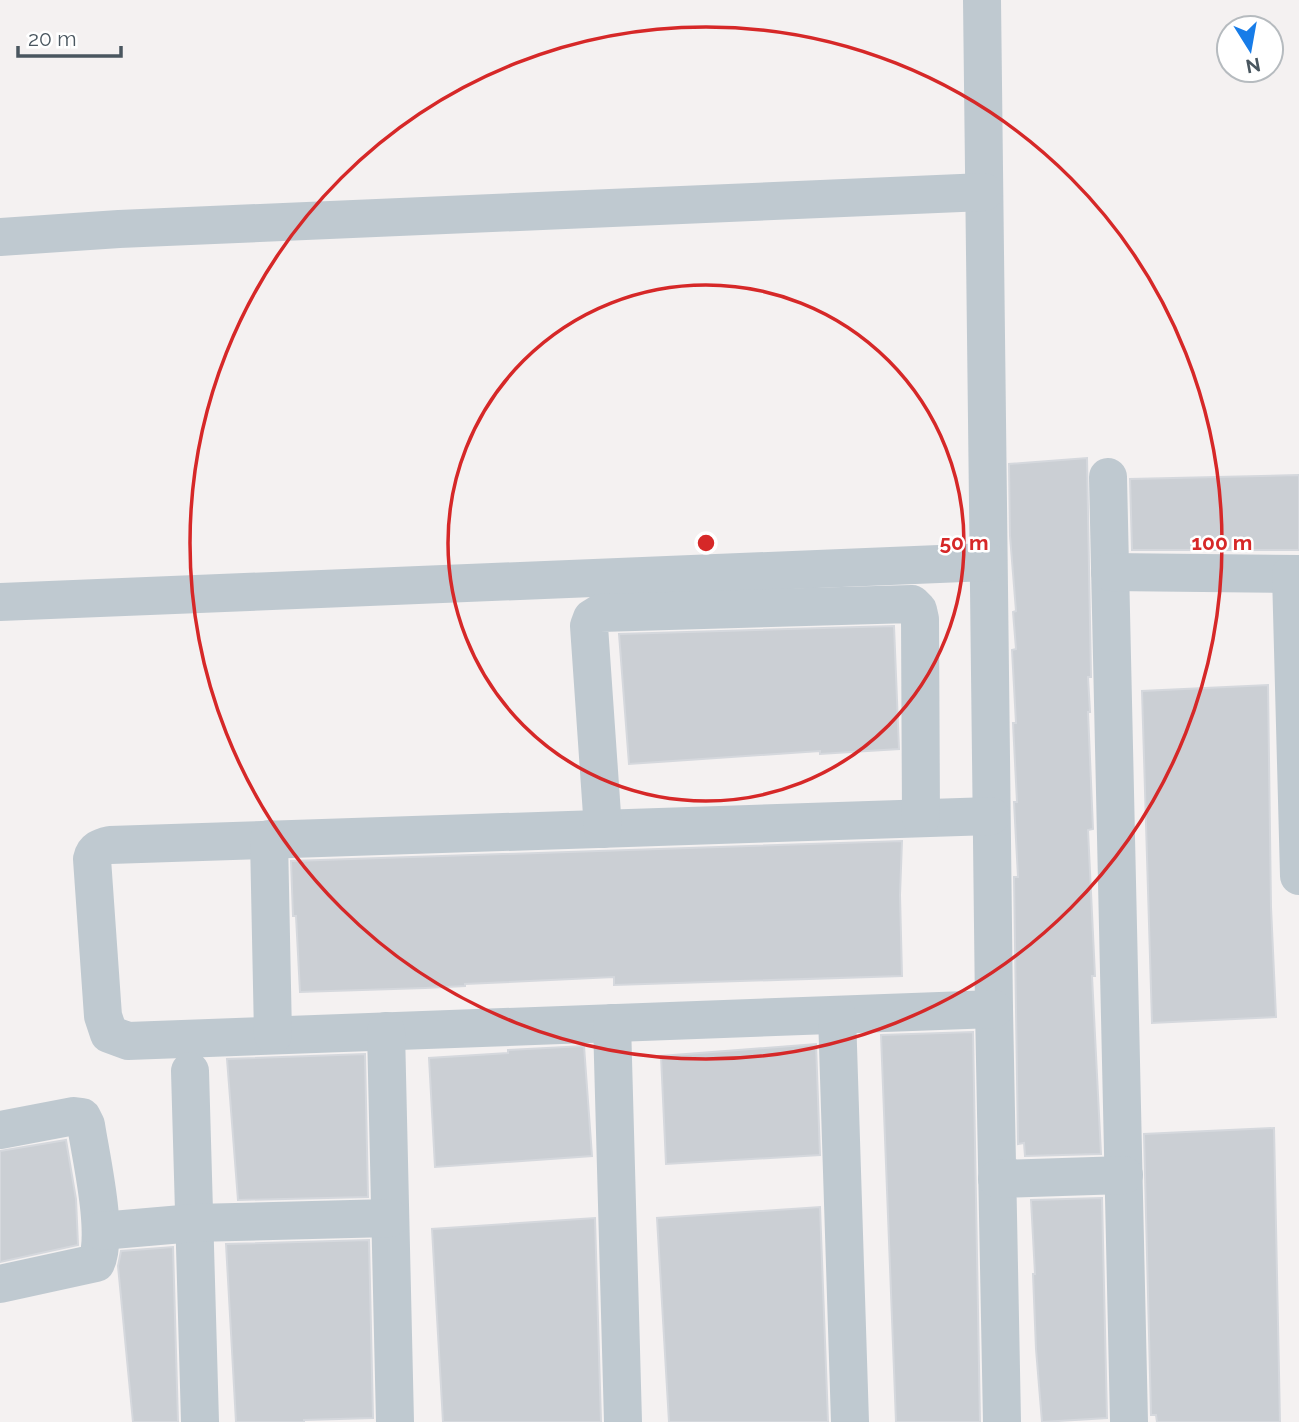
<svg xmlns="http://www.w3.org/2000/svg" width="1299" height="1422" viewBox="0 0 1299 1422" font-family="Raleway,sans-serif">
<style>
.building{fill:#cbcfd4;stroke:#d5d8dd;stroke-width:2}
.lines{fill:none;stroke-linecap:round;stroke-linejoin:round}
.minor{stroke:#bfc9d0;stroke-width:38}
.ring{fill:none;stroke:#d62828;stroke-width:3.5}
.centre{fill:#d62828;stroke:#fff;stroke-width:3.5}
.ring-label{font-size:21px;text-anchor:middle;font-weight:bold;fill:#d62828;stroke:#fff;stroke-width:5;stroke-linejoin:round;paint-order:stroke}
</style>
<rect width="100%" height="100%" fill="#f4f1f1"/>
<g class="building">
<polygon points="1087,458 1091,677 1088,677 1090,712 1088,712 1093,829 1088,830 1095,976 1092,976 1101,1154 1025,1156 1024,1143 1018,1144 1014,877 1018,877 1014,802 1017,802 1013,723 1016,723 1012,650 1016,649 1013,612 1016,611 1010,536 1009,464"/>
<polygon points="1299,475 1299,550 1132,550 1130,479"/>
<polygon points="894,626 899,749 820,754 820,751 629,764 619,634"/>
<polygon points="1268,685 1271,907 1276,1017 1152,1023 1142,691"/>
<polygon points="902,841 900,895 902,976 614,985 614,977 465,984 465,986 425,988 300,992 296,916 293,916 291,861"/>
<polygon points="973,1032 980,1422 896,1422 881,1035"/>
<polygon points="816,1044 820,1155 666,1164 661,1056"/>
<polygon points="584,1046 592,1156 435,1167 429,1058 508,1053 508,1050"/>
<polygon points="365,1054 368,1197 238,1200 227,1059"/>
<polygon points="1274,1128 1280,1422 1157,1422 1156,1415 1151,1415 1144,1134"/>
<polygon points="66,1140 76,1199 78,1245 0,1262 0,1151"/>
<polygon points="1102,1198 1107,1418 1042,1422 1036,1349 1033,1274 1035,1274 1031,1200"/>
<polygon points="820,1207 828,1422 669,1422 657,1218"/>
<polygon points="595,1218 601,1422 443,1422 432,1229"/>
<polygon points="369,1240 373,1418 304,1420 304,1422 236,1422 226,1244"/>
<polygon points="173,1247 178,1422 133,1422 118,1266 121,1251"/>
</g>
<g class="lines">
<g class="minor">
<polyline points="982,0 994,1009 1002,1422"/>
<polyline points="0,237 119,229 984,192"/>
<polyline points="1108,477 1129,1422"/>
<polyline points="1110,572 1299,574"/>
<polyline points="1291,574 1299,876"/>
<polyline points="0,602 988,562"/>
<path d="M991 816 110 845C101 847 94 849 92 859L103 1016 109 1034 128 1041 994 1009"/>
<polyline points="603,829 589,626 592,618 600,613 912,604 918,610 920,619 921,818"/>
<polyline points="269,839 273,1035"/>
<polyline points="837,1015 850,1422"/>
<polyline points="612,1023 623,1422"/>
<polyline points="386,1031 395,1422"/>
<polyline points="190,1071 200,1422"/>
<path d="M0 1130 74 1116 82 1117 86 1125C91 1158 109 1235 96 1263L0 1284"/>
<polyline points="997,1179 1124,1175"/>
<polyline points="101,1231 194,1223 390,1218"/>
</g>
</g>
<g class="ring">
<circle cx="706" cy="543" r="258"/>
<circle cx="706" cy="543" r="516"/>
</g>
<circle cx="706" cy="543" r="10" class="centre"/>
<g class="ring-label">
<text x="964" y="550">50 m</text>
<text x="1222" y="550">100 m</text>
</g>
<g transform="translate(1250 49) rotate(169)"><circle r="33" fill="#ffffff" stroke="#b6bbbf" stroke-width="2"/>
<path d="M0-5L12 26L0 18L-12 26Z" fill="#177ce8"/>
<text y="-10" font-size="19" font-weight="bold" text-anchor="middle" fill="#49565f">N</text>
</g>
<path d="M18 46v10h103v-10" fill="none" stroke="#49565f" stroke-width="3.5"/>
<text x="28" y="46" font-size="21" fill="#49565f" stroke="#ffffff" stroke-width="5" paint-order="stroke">20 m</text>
</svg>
